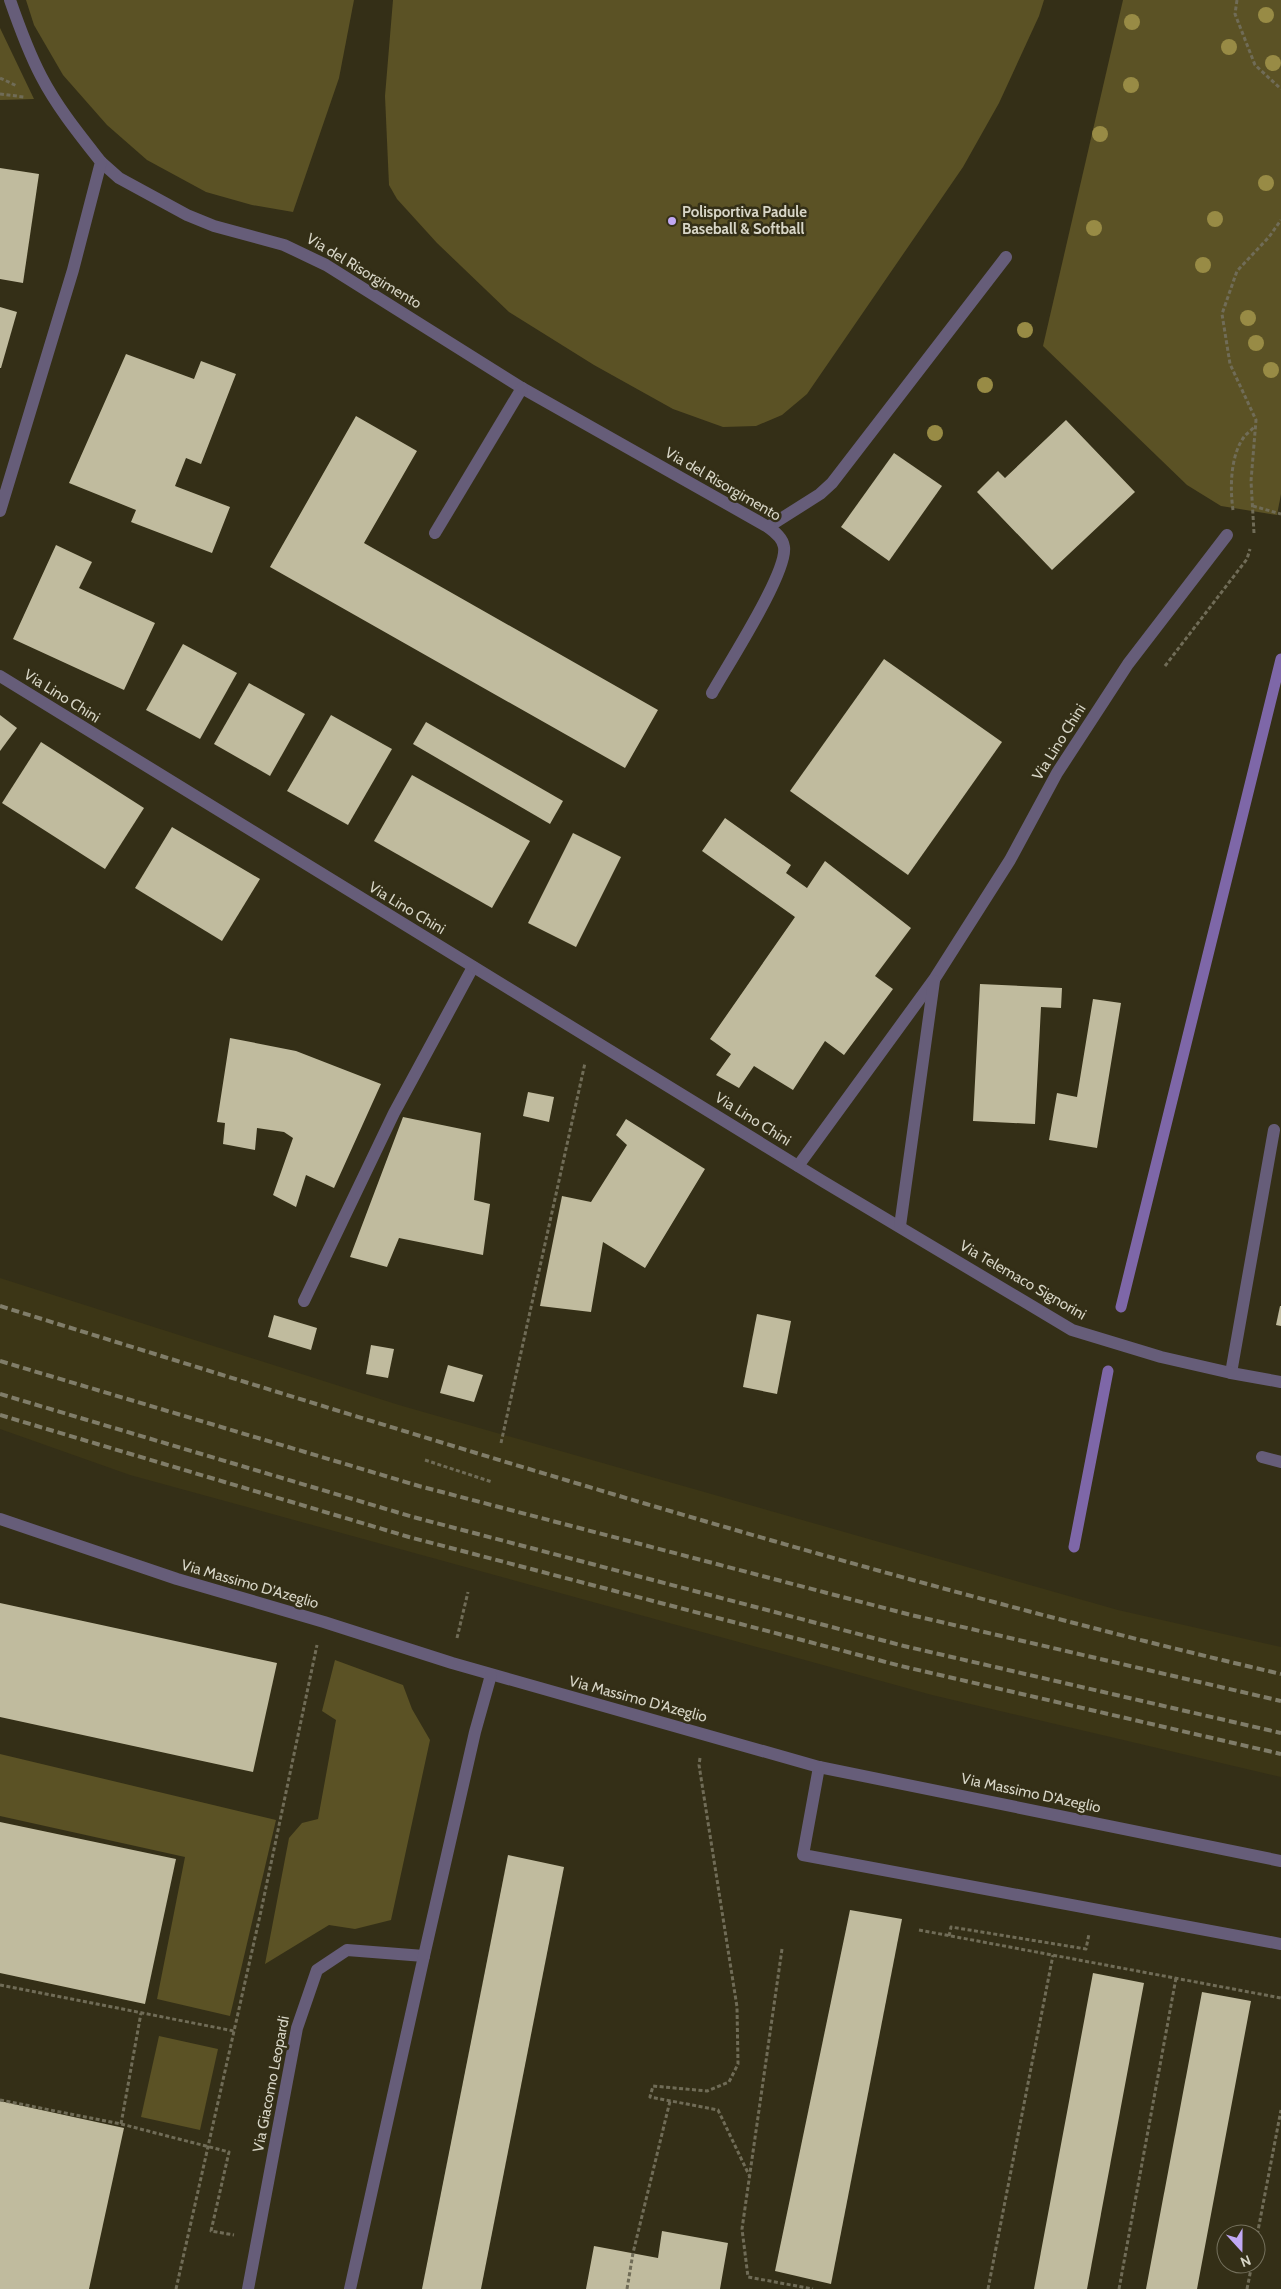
<svg xmlns="http://www.w3.org/2000/svg" width="1281" height="2289" viewBox="0 0 1281 2289" font-family="Cabin,sans-serif">
<style>
.built{fill:#3c3616}
.green{fill:#5b5225}
.lines{fill:none;stroke-linecap:round;stroke-linejoin:round}
.stream{stroke:#7e67a8;stroke-width:11}
.building{fill:#c0bb9e}
.path{stroke:#706c57;stroke-width:3;stroke-dasharray:4 2.5;stroke-linecap:butt}
.service{stroke:#665d79;stroke-width:12}
.minor{stroke:#665d79;stroke-width:12}
.rail{stroke:#807d69;stroke-width:4;stroke-dasharray:8 4;stroke-linecap:butt}
.tree{fill:#988b45}
.poi-dot{fill:#c1a8f3;stroke:#342f17;stroke-width:2}
.labels{text-anchor:middle;stroke-width:5;stroke-linejoin:round;paint-order:stroke}
.poi-label{font-size:15px;font-weight:bold;fill:#d7d5c6;stroke:#342f17;text-anchor:start}
.street-label{font-size:15px;fill:#d7d5c6;stroke:#342f17}
</style>
<rect width="100%" height="100%" fill="#342f17"/>
<polygon class="built" points="0,1278 399,1405 1118,1610 1281,1647 1281,1777 932,1695 130,1475 0,1429"/>
<g class="green">
<polygon points="26,0 354,0 339,78 293,212 252,205 206,192 147,160 107,125 63,75 34,25"/>
<polygon points="393,0 1044,0 1039,16 999,103 963,167 807,394 782,415 756,426 723,427 673,409 594,365 509,312 437,243 397,199 389,185 385,96"/>
<polygon points="1123,0 1281,0 1281,494 1277,515 1221,506 1187,485 1043,346"/>
<polygon points="0,28 34,99 0,100"/>
<polygon points="335,1660 403,1685 412,1709 430,1740 391,1920 355,1929 329,1925 265,1964 289,1838 302,1823 318,1819 336,1720 322,1711"/>
<polygon points="0,1754 276,1820 230,2016 157,1999 185,1857 0,1816"/>
<polygon points="159,2036 218,2049 200,2130 141,2117"/>
</g>
<g class="lines">
<g class="stream">
<polyline points="1121,1307 1281,659"/>
<polyline points="1074,1547 1108,1371"/>
</g>
</g>
<g class="building">
<polygon points="0,168 39,174 23,283 0,279"/>
<polygon points="0,307 17,312 1,368 0,368"/>
<polygon points="126,354 194,379 201,361 236,374 201,464 186,458 175,486 230,507 212,553 131,522 136,510 69,483"/>
<polygon points="356,416 417,451 364,543 658,710 625,768 270,567"/>
<polygon points="1066,420 1135,492 1052,570 977,492 998,471 1005,478"/>
<polygon points="894,453 942,486 889,561 841,527"/>
<polygon points="56,545 92,562 79,588 155,623 124,690 13,639"/>
<polygon points="183,644 237,673 200,739 146,710"/>
<polygon points="884,659 1002,742 908,875 790,791"/>
<polygon points="249,683 305,714 270,776 214,744"/>
<polygon points="0,715 17,728 0,751"/>
<polygon points="331,715 392,749 348,825 287,791"/>
<polygon points="426,722 563,801 550,824 413,744"/>
<polygon points="41,742 144,808 105,869 2,803"/>
<polygon points="412,775 530,841 492,908 374,841"/>
<polygon points="725,818 791,865 786,873 807,888 825,861 911,928 875,976 893,989 844,1055 825,1041 793,1090 754,1066 739,1088 716,1075 731,1054 710,1039 795,917 702,851"/>
<polygon points="172,827 260,879 222,941 135,888"/>
<polygon points="573,833 621,857 576,947 528,923"/>
<polygon points="980,984 1062,988 1061,1008 1041,1007 1035,1124 973,1121"/>
<polygon points="1093,999 1121,1003 1097,1148 1049,1140 1057,1093 1077,1097"/>
<polygon points="230,1038 296,1051 381,1084 334,1188 306,1175 296,1207 273,1195 293,1138 284,1132 257,1128 255,1150 223,1144 225,1123 217,1122"/>
<polygon points="528,1092 554,1097 549,1122 523,1116"/>
<polygon points="403,1117 481,1133 474,1200 490,1204 483,1255 399,1238 387,1267 350,1257"/>
<polygon points="626,1119 705,1169 645,1268 603,1242 591,1312 540,1306 562,1196 591,1202 627,1145 616,1135"/>
<polygon points="1280,1306 1281,1306 1281,1326 1276,1325"/>
<polygon points="757,1314 791,1321 777,1394 743,1387"/>
<polygon points="274,1315 317,1328 311,1350 268,1337"/>
<polygon points="371,1345 394,1349 388,1378 366,1374"/>
<polygon points="448,1365 483,1375 474,1402 440,1393"/>
<polygon points="0,1603 277,1663 253,1772 0,1717"/>
<polygon points="0,1822 176,1859 145,2004 0,1973"/>
<polygon points="508,1855 564,1867 481,2289 422,2289"/>
<polygon points="850,1910 902,1919 831,2284 775,2271"/>
<polygon points="1093,1973 1144,1983 1087,2289 1034,2289"/>
<polygon points="1202,1992 1251,2001 1197,2289 1146,2289"/>
<polygon points="0,2101 124,2128 89,2289 0,2289"/>
<polygon points="662,2231 728,2243 720,2289 586,2289 594,2246 658,2258"/>
</g>
<g class="lines">
<g class="path">
<polyline points="1237,0 1235,14 1255,65 1281,89"/>
<polyline points="0,78 17,86"/>
<polyline points="0,94 24,97"/>
<polyline points="1253,506 1281,514"/>
<path d="M1233 510C1230 489 1230 456 1244 437 1247 433 1252 430 1255 426"/>
<polyline points="1254,533 1251,481 1256,420 1230,364 1222,314 1237,271 1269,237 1281,220"/>
<polyline points="1165,666 1247,559 1250,549"/>
<polyline points="501,1443 585,1063"/>
<polyline points="425,1460 492,1482"/>
<polyline points="457,1638 468,1592"/>
<polyline points="700,1758 699,1765 737,2007 738,2064 729,2082 707,2091 653,2086 650,2097 718,2110 749,2175"/>
<polyline points="919,1930 1281,1998"/>
<polyline points="949,1936 951,1927 1086,1949 1089,1934"/>
<polyline points="782,1949 742,2229 748,2277 813,2289"/>
<polyline points="0,1985 234,2031"/>
<polyline points="0,2100 121,2124 229,2152 211,2231 234,2235"/>
<polyline points="121,2124 141,2013"/>
<polyline points="1256,2241 1281,2110"/>
<polyline points="176,2289 261,1911 317,1645"/>
<polyline points="627,2289 633,2253 670,2101"/>
<polyline points="988,2289 1053,1955"/>
<polyline points="1119,2289 1176,1978"/>
<polyline points="1247,2289 1252,2264"/>
</g>
<g class="service">
<polyline points="768,527 820,494 832,483 1006,257"/>
<polyline points="304,1301 394,1113 473,967"/>
<polyline points="1231,1373 1274,1130"/>
<polyline points="1262,1457 1281,1462"/>
<polyline points="819,1767 803,1855 1281,1944"/>
</g>
<g class="minor">
<path d="M101 162 119 178 187 215 214 226 284 245 326 265 522 388 768 527C775 532 783 538 784 547 788 572 727 666 712 693"/>
<path d="M0 511 73 270 101 162C79 134 57 107 41 76 28 51 19 26 10 0"/>
<polyline points="435,533 522,388"/>
<polyline points="0,676 824,1182 1072,1330 1161,1357 1231,1373 1281,1382"/>
<polyline points="798,1166 935,978 1010,860 1057,773 1128,664 1227,535"/>
<polyline points="900,1226 934,981"/>
<polyline points="0,1519 177,1579 324,1622 452,1663 819,1767 1281,1861"/>
<polyline points="248,2289 297,2028 317,1970 347,1950 424,1956"/>
<polyline points="350,2289 424,1956 475,1732 491,1675"/>
</g>
<g class="rail">
<path d="M0 1306C424 1437 848 1573 1281 1674"/>
<polyline points="0,1361 419,1486 911,1615 1281,1701"/>
<polyline points="0,1394 413,1517 904,1646 1281,1733"/>
<polyline points="0,1415 409,1537 901,1666 1281,1754"/>
</g>
</g>
<g class="tree">
<circle cx="1266" cy="15" r="8"/>
<circle cx="1132" cy="22" r="8"/>
<circle cx="1229" cy="47" r="8"/>
<circle cx="1273" cy="63" r="8"/>
<circle cx="1131" cy="85" r="8"/>
<circle cx="1100" cy="134" r="8"/>
<circle cx="1266" cy="183" r="8"/>
<circle cx="1215" cy="219" r="8"/>
<circle cx="1094" cy="228" r="8"/>
<circle cx="1203" cy="265" r="8"/>
<circle cx="1248" cy="318" r="8"/>
<circle cx="1025" cy="330" r="8"/>
<circle cx="1256" cy="343" r="8"/>
<circle cx="1271" cy="370" r="8"/>
<circle cx="985" cy="385" r="8"/>
<circle cx="935" cy="433" r="8"/>
</g>
<circle class="poi-dot" cx="672" cy="221" r="5"/>
<g class="labels">
<g class="poi-label">
<text x="682" y="217">Polisportiva Padule<tspan x="682" dy="17">Baseball &amp; Softball</tspan></text>
</g>
<g class="street-label">
<text transform="translate(364 271) rotate(31)" y="5">Via del Risorgimento</text>
<text transform="translate(723 484) rotate(30)" y="5">Via del Risorgimento</text>
<text transform="translate(62 696) rotate(32)" y="5">Via Lino Chini</text>
<text transform="translate(1059 742) rotate(-58)" y="5">Via Lino Chini</text>
<text transform="translate(407 908) rotate(31)" y="5">Via Lino Chini</text>
<text transform="translate(753 1119) rotate(32)" y="5">Via Lino Chini</text>
<text transform="translate(1023 1280) rotate(30)" y="5">Via Telemaco Signorini</text>
<text transform="translate(250 1584) rotate(16)" y="5">Via Massimo D'Azeglio</text>
<text transform="translate(638 1699) rotate(15)" y="5">Via Massimo D'Azeglio</text>
<text transform="translate(1031 1793) rotate(12)" y="5">Via Massimo D'Azeglio</text>
<text transform="translate(271 2084) rotate(-79)" y="5">Via Giacomo Leopardi</text>
</g>
</g>
<g transform="translate(1241 2249) rotate(159)"><circle r="24" fill="#342f17" stroke="#75715d"/>
<path d="M0-4L9 19L0 12L-9 19Z" fill="#c1a8f3"/>
<text y="-8" font-size="14" font-weight="bold" text-anchor="middle" fill="#d7d5c6">N</text>
</g>
</svg>
